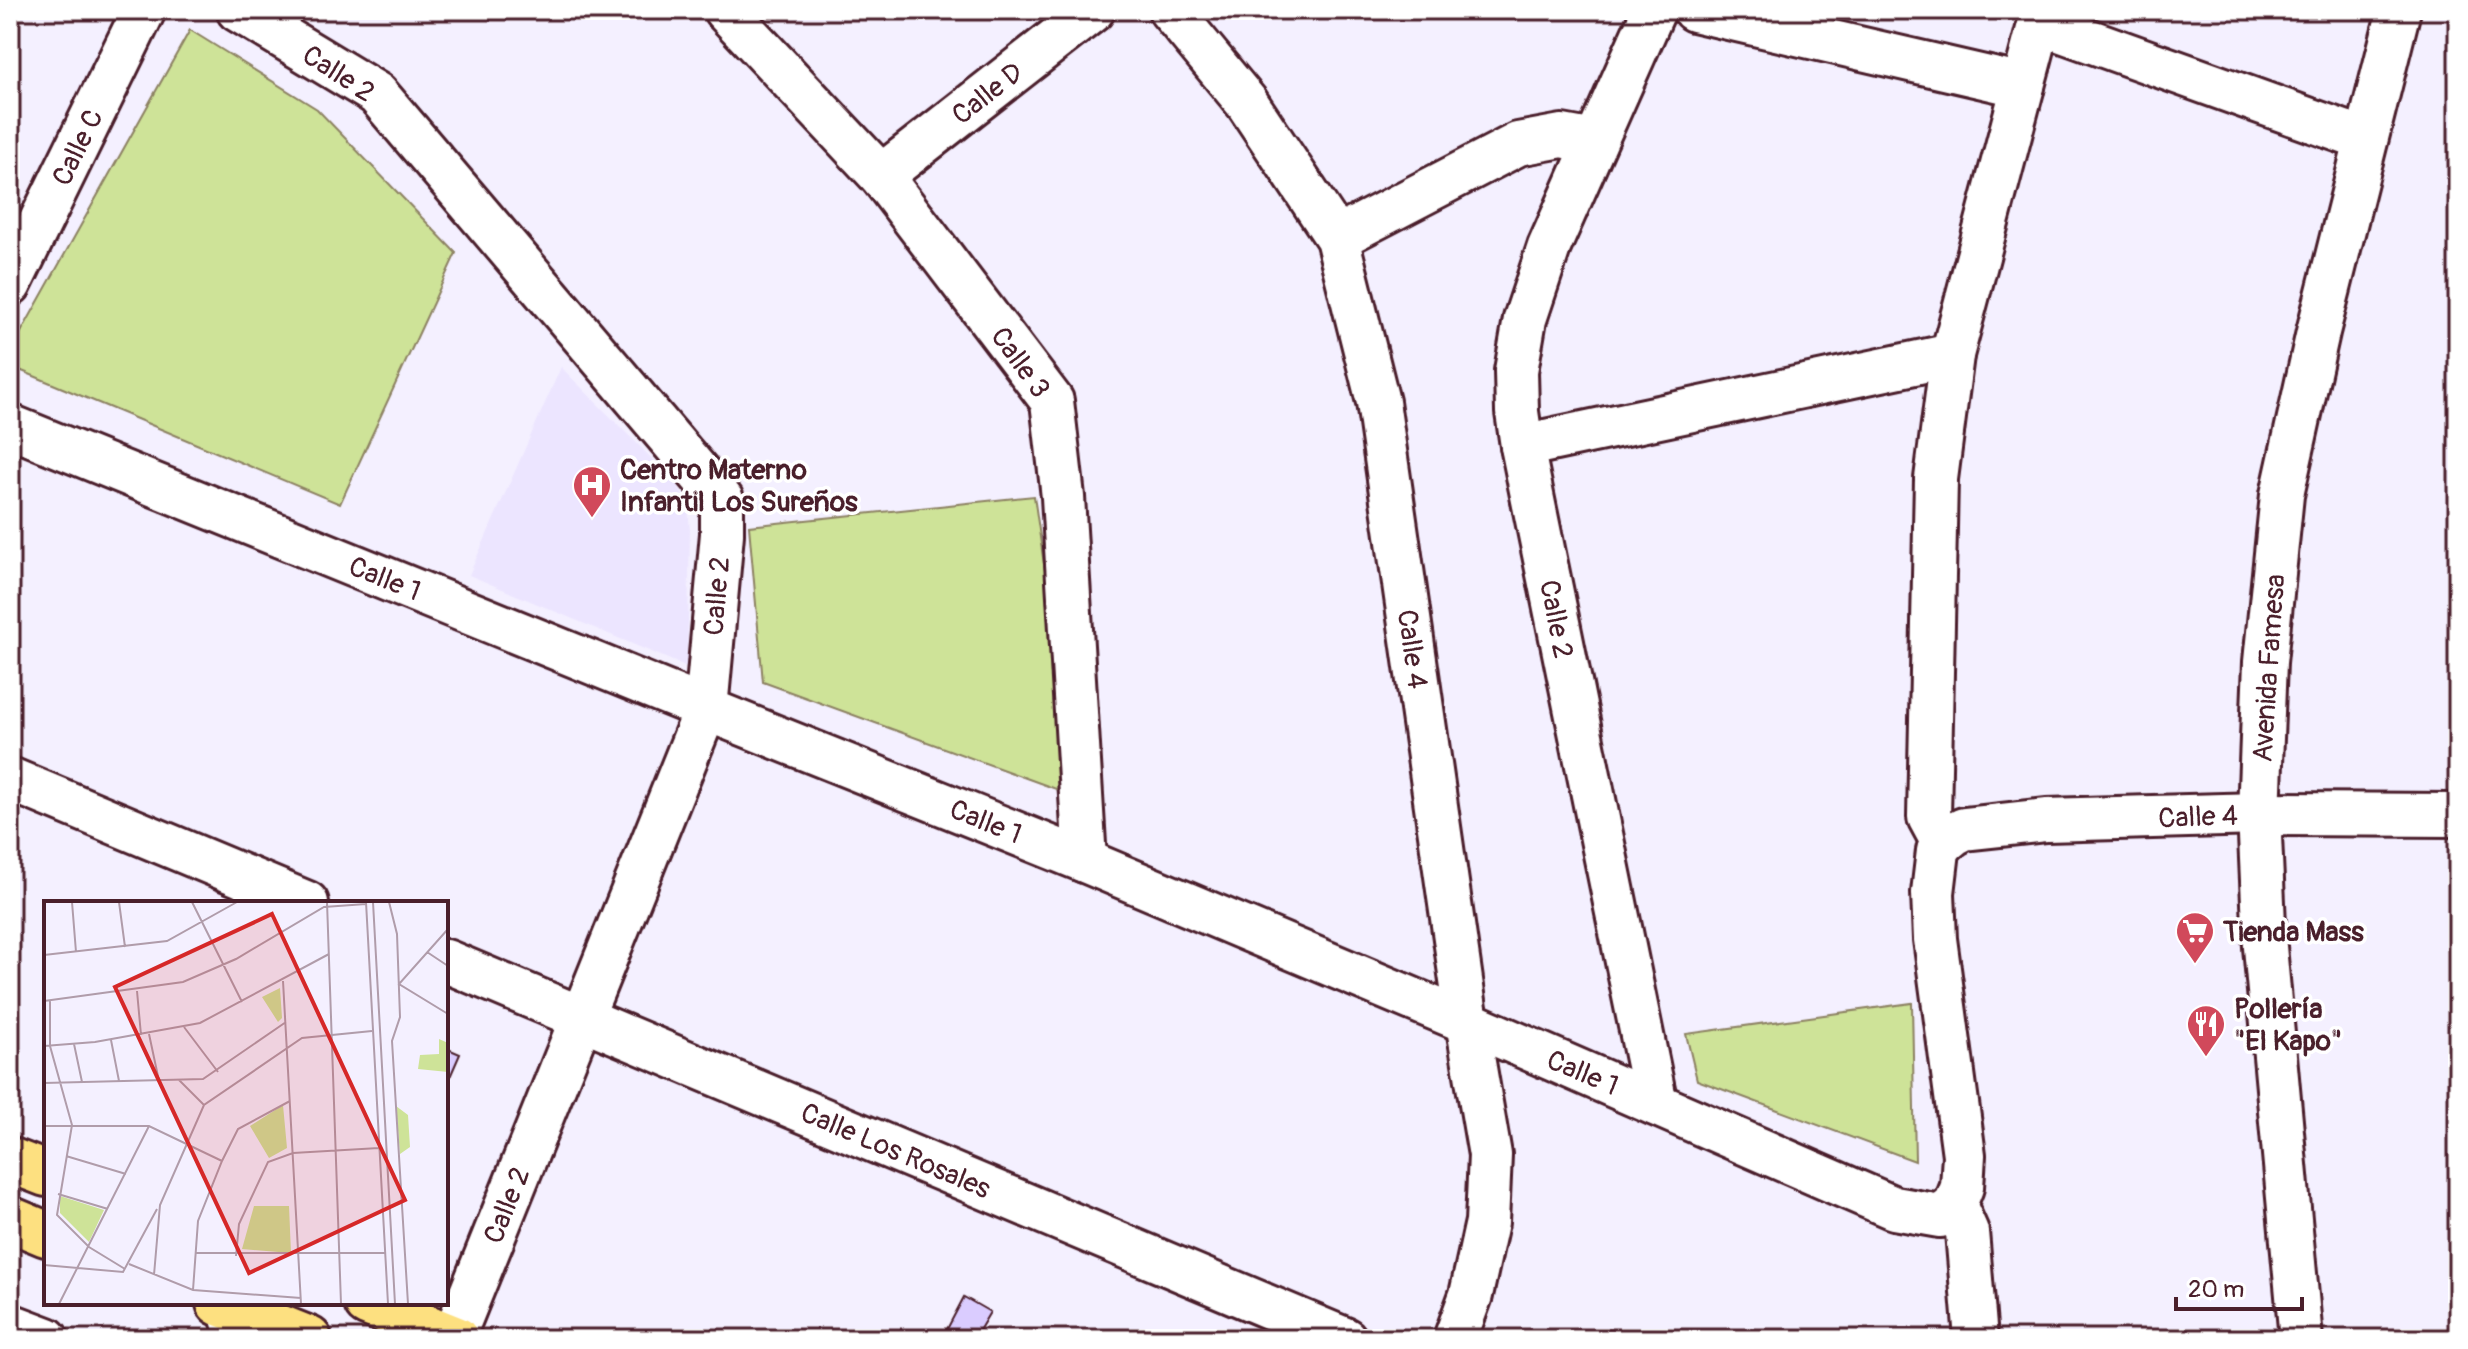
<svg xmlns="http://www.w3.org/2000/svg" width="2468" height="1349" viewBox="0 0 2468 1349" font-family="Pangolin,sans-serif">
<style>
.built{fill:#ece5ff}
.green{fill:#cee398;stroke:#8c8162;stroke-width:2}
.building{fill:#daccff;stroke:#4a1f2b;stroke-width:2}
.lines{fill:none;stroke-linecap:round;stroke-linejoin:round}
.minor-casing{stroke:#4a1f2b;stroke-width:48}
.highway-casing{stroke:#4a1f2b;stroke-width:50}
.minor{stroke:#fff;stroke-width:42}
.highway{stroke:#fde080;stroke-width:44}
.labels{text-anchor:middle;stroke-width:7;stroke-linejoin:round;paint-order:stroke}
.street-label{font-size:28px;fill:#4a1f2b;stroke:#fff}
.poi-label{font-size:28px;font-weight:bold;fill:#4a1f2b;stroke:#fff;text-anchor:start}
.inset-road{fill:none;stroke:#b09caa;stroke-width:2}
.view{fill:#d62828;fill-opacity:0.15;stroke:#d62828;stroke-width:4}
.inset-edge{fill:none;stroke:#4a1f2b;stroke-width:4}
</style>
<rect width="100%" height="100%" fill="#f4f0ff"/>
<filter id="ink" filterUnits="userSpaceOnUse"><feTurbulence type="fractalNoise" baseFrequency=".0125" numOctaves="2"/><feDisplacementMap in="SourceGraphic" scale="16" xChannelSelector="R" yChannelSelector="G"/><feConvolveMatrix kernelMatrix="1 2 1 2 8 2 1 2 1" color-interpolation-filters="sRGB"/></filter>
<g filter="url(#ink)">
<polygon class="built" points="561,367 677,484 688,507 690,531 687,667 469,575"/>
<g class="green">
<polygon points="190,30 317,109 456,253 340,504 10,366 10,352"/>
<polygon points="1034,496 1078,797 763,682 749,526"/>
<polygon points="1912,1003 1915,1161 1697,1080 1686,1034"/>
</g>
<g class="building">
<polygon points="446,1048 460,1054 446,1086"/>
<polygon points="964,1297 990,1312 974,1339 961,1339 946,1331"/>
</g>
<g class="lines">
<g class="minor-casing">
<g id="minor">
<polyline points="238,10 377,94 722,500 722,534 706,709 453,1338"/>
<polyline points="725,10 881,176 1052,401 1063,497 1085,861"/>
<polyline points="1170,10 1247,103 1337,238 1378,402 1467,1022 1490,1155 1487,1222 1471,1295 1455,1339"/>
<polyline points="1654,10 1549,247 1525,319 1516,371 1517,412 1522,446 1656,1104"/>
<polyline points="1694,10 2023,86"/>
<polyline points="2040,23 2366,140"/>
<polyline points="881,176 1093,10"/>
<polyline points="1337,238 1518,144 1562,136 1595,142"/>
<polyline points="10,284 144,10"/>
<polyline points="10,426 706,709 1085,861 1467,1022 1894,1208 1940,1216 1955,1205"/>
<polyline points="1522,446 1952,355"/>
<polyline points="10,779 307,903"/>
<polyline points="1943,843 1929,817 1936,479 1952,355 2043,10"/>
<polyline points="446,961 1345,1339"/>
<polyline points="229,1307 238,1339"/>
<polyline points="10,1325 47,1339"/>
<polyline points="1976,1339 1967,1232 1955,1205 1962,1187 1964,1155 1935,939 1933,893 1938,851 1943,843 1954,834 1964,829 2046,820 2259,814 2458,815"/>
<polyline points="2301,1339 2265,947 2259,814 2265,662 2282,495 2318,332 2399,10"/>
</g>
</g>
<g class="highway-casing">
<g id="highway">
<polyline points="10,1160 46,1174"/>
<polyline points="10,1219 46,1234"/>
<polyline points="219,1303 309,1339"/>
<polyline points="367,1303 456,1339"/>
</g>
</g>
<use href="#minor" class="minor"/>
<use href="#highway" class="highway"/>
</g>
</g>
<defs>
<g id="hospital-pin" transform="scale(2)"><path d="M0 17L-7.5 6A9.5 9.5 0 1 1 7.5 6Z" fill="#d1495b" stroke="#fff"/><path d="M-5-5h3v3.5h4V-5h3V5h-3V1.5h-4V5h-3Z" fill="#fff"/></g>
<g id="supermarket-pin" transform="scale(2)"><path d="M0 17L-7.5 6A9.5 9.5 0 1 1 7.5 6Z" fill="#d1495b" stroke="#fff"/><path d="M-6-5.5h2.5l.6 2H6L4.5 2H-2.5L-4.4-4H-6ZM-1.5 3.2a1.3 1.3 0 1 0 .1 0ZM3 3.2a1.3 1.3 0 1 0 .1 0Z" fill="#fff"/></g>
<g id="restaurant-pin" transform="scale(2)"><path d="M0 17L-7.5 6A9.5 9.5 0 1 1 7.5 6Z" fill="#d1495b" stroke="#fff"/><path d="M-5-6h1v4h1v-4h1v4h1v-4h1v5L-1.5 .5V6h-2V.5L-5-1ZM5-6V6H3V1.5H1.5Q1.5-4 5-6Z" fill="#fff"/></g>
</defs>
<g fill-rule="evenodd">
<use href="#hospital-pin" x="592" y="485"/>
<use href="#supermarket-pin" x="2195" y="931"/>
<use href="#restaurant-pin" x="2206" y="1024"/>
</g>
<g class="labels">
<g class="street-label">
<text transform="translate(339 73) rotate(33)" y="10">Calle 2</text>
<text transform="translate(987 93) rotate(-38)" y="10">Calle D</text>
<text transform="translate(77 147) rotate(-64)" y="10">Calle C</text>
<text transform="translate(1021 362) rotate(54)" y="10">Calle 3</text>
<text transform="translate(385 578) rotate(22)" y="10">Calle 1</text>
<text transform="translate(716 596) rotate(-85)" y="10">Calle 2</text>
<text transform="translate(1557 619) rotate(79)" y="10">Calle 2</text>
<text transform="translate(1413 649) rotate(82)" y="10">Calle 4</text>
<text transform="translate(2268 668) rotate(-86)" y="10">Avenida Famesa</text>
<text transform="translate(2198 816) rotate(-2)" y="10">Calle 4</text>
<text transform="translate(986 821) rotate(22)" y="10">Calle 1</text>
<text transform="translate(1583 1072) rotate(23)" y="10">Calle 1</text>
<text transform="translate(896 1150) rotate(23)" y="10">Calle Los Rosales</text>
<text transform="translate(506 1205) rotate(-68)" y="10">Calle 2</text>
</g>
<g class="poi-label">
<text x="620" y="479">Centro Materno<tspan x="620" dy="32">Infantil Los Sureños</tspan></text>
<text x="2223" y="941">Tienda Mass</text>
<text x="2234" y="1018">Pollería<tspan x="2234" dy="32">"El Kapo"</tspan></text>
</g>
</g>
<g transform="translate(44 901)">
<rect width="404" height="404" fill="#f4f0ff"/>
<path d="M236 87 238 117 234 121 218 96ZM395 138 404 142V171L374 168 376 154 395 153ZM239 204 243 247 225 257 206 225ZM352 205 364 214 366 246 356 253ZM16 295 60 309 45 341 16 312ZM210 305H245L247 352 198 348Z" fill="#cee398"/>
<path class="inset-road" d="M28 1 32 51M75 1 81 46M148 1 198 101M283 1 297 403M322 1 344 403M329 1 351 403M345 1 353 33 356 116 348 140 364 403M404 28 355 83 404 113M383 51 404 65M0 54 123 40 193 1M239 80 257 403M93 90 97 134M0 100 139 81 192 58 280 6 322 3M6 100V145L28 224 13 314 45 346 81 368M140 126 174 171M105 133 115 180M67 139 75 180M30 143 38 181M0 145 51 141 156 122 285 53M135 179 160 204M0 182 159 178 242 121M0 225H105L178 260M22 255 82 273M14 293 64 308M151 352H341M192 355 195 323 224 261 249 252 335 247M85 363 149 389 257 397M0 364 79 371 113 308M110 374 116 304 160 204 258 137 328 130M149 389 154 320 178 260 194 228 246 200M15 403 105 225"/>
<path class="view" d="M228 13 361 299 205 372 71 86Z"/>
<rect width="404" height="404" class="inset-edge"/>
</g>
<rect width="2468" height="1349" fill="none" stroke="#fff" stroke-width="40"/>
<rect x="20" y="20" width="2428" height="1309" fill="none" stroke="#4a1f2b" stroke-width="3" filter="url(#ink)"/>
<path d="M2176 1297v12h126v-12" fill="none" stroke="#4a1f2b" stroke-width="4"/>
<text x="2188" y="1297" font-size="24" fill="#4a1f2b" stroke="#ffffff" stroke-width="6" paint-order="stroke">20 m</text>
</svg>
